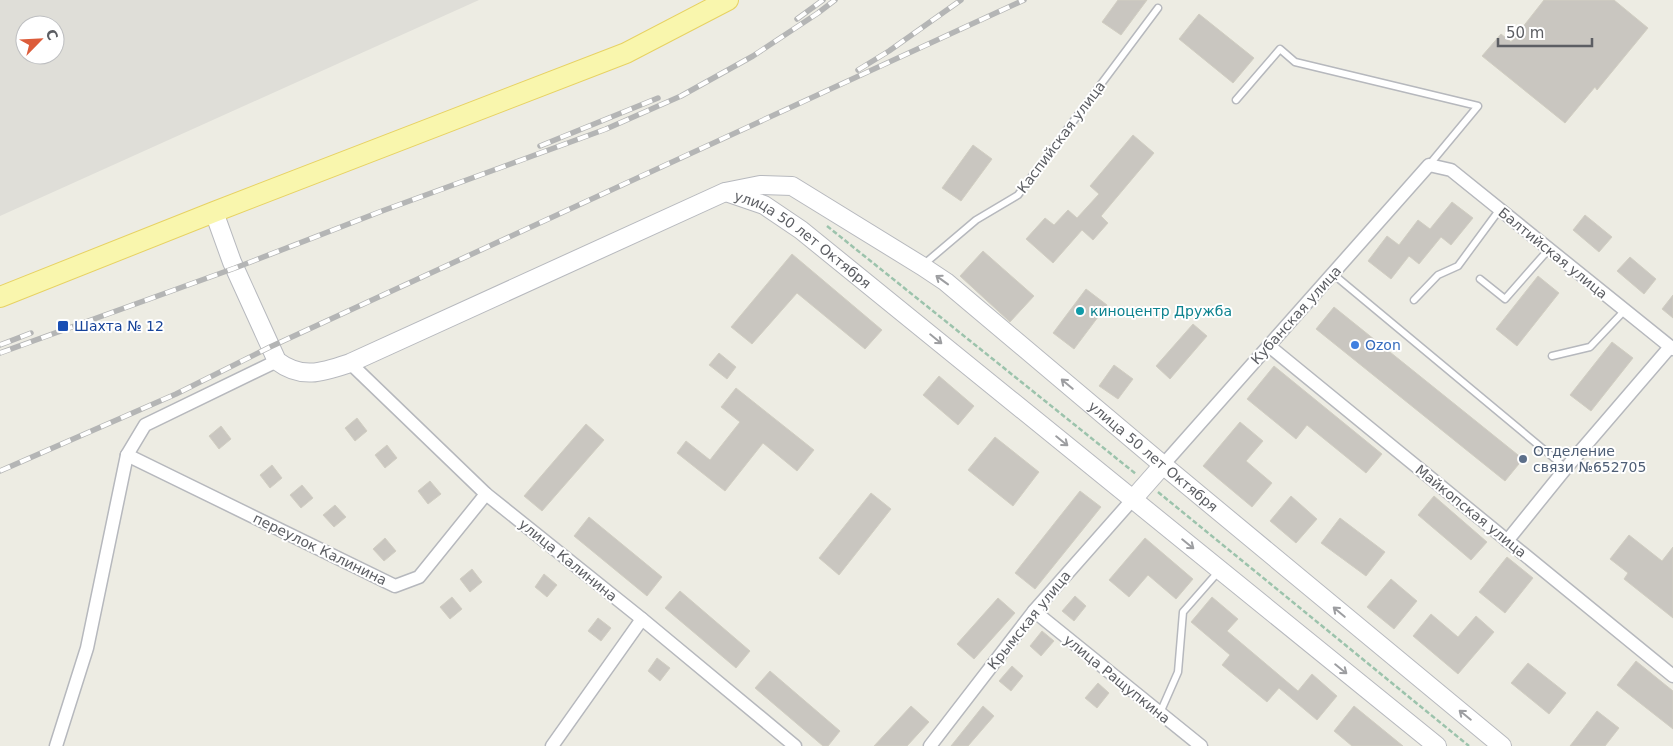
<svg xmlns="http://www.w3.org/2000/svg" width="1673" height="746" viewBox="0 0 1673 746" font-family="'DejaVu Sans',sans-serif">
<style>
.industrial{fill:#dfded8;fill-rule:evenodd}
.building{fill:#c9c6c0;stroke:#d1cec2}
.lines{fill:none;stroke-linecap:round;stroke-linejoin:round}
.lane-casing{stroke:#b6b8bd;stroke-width:9}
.street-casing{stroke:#b6b8bd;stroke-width:15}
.secondary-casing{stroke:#b7b9be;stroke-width:20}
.primary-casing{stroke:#e7d263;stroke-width:22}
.path{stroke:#9cc3ac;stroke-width:2.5;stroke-dasharray:5 2.5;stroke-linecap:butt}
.lane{stroke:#fff;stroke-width:6}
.street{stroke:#fff;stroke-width:12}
.secondary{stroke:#fff;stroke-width:18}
.primary{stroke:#f9f6ad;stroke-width:20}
.rail-casing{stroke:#b4b5b5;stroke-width:5.5}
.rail{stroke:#fff;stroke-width:4;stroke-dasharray:11;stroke-linecap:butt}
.oneway{stroke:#9d9ea1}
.culture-dot{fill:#0f9aa8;stroke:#fff;stroke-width:2}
.transit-dot{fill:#1a4fb4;stroke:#fff;stroke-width:2}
.shop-dot{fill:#3f7fe0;stroke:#fff;stroke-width:2}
.service-dot{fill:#5c6f8a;stroke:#fff;stroke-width:2}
.labels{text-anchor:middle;stroke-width:4;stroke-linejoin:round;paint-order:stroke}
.street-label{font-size:14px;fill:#5c5e63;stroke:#fff}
.culture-label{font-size:14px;fill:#0d838f;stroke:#fff;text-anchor:start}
.transit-label{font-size:14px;fill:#164399;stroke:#fff;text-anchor:start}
.shop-label{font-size:14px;fill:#366cbe;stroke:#fff;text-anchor:start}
.service-label{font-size:14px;fill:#4e5e75;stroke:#fff;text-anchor:start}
</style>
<rect width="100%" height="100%" fill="#edece3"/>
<path class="industrial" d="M0 0H479L0 216ZM25 25H55V55H25Z"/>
<g class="building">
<polygon points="1118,0 1147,0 1121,35 1102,22"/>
<polygon points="1544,0 1614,0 1648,28 1597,90 1595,87 1565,123 1482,56 1501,34 1511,42"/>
<polygon points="1199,14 1254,58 1233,83 1179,39"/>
<polygon points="1133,135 1154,153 1101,216 1108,223 1093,240 1082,230 1053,263 1026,239 1045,218 1054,225 1068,210 1077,218 1099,194 1090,186"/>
<polygon points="973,145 992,159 961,201 942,188"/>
<polygon points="1452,202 1473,218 1451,245 1441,237 1419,264 1409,256 1391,279 1368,261 1387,236 1399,245 1418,220 1430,229"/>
<polygon points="1585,215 1612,237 1599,252 1573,230"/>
<polygon points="983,251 1034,296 1010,322 960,276"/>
<polygon points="792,254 882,330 865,349 797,293 752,344 731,327"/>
<polygon points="1630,257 1656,279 1644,294 1617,271"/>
<polygon points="1538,276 1559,293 1517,346 1496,329"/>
<polygon points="1086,289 1107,305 1074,349 1053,333"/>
<polygon points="1673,295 1673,318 1662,309"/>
<polygon points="1334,307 1523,459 1505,481 1316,329"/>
<polygon points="1193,324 1207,336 1170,379 1156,366"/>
<polygon points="1612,342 1633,358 1591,411 1570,395"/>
<polygon points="719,353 736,367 727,379 709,365"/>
<polygon points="1114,365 1133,379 1118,399 1099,386"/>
<polygon points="1274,366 1382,454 1366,473 1307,425 1296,439 1247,399"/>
<polygon points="939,376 974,406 958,425 923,395"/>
<polygon points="736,388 814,450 797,471 763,443 725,491 677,453 686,441 710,460 740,422 721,407"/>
<polygon points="357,418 367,431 355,441 345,428"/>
<polygon points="1240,422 1263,441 1246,461 1272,483 1252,507 1203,466"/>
<polygon points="586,424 604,440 542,511 524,496"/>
<polygon points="221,426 231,439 219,449 209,436"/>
<polygon points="995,437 1039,472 1013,506 968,470"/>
<polygon points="387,445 397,458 385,468 375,455"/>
<polygon points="272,465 282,478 270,488 260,475"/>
<polygon points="430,481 441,494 428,504 418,491"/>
<polygon points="302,485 313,498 301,508 290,495"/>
<polygon points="1080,491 1101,507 1035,589 1015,573"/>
<polygon points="871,493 891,509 839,575 819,558"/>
<polygon points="1291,496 1317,519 1296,543 1270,521"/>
<polygon points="1434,496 1487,542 1471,560 1418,515"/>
<polygon points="335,505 346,517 334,527 323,515"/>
<polygon points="589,517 662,577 647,596 574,536"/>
<polygon points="1340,518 1385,552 1366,576 1321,543"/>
<polygon points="1629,535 1662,561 1673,547 1673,618 1624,579 1628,573 1610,559"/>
<polygon points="385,538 396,551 384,561 373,549"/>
<polygon points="1145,538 1193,579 1176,599 1148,575 1129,597 1109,580"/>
<polygon points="1507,557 1533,578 1505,613 1479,592"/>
<polygon points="472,569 482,582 470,592 460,579"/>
<polygon points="544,574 557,585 547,597 535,587"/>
<polygon points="1391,579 1417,601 1394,629 1367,607"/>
<polygon points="680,591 750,651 736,668 665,608"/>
<polygon points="1075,596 1086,606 1074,621 1062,611"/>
<polygon points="452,597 462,609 450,619 440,607"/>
<polygon points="1212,597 1238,619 1227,631 1298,691 1312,674 1337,696 1317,720 1279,688 1267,702 1222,665 1230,655 1191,622"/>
<polygon points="998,598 1015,613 974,659 957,644"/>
<polygon points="1431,614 1458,637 1476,616 1494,632 1458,674 1413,636"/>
<polygon points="598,618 611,628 601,641 588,631"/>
<polygon points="1042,631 1054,641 1041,656 1030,646"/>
<polygon points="657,658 670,668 660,681 648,671"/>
<polygon points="1636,661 1673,691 1673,729 1617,685"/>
<polygon points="1528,663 1566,693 1549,714 1511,683"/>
<polygon points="1012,666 1023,676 1011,691 999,681"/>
<polygon points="770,671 840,731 828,746 823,746 755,688"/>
<polygon points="1098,683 1109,693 1097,708 1085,698"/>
<polygon points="911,706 929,722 907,746 874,746"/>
<polygon points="983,706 994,716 968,746 951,746"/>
<polygon points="1354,706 1403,746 1352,746 1334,731"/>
<polygon points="1597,711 1619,728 1605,746 1570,746"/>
</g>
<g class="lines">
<g class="lane-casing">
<g id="lane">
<polyline points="1236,100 1280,49 1295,62 1478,106 1429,165"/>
<polyline points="923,265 976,220 1018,195 1158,8"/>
<polyline points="1333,274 1566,468"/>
<polyline points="1480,279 1505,299 1549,249"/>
<polyline points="1414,300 1438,275 1458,266 1500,209"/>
<polyline points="1552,356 1590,347 1625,310"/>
<polyline points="1160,713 1178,672 1183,612 1219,571"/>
</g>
</g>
<g class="street-casing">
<g id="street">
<polyline points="1269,346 1673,676"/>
<polyline points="350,363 486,494 642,619 795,746"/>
<polyline points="127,455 395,586 419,577 486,494"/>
<polyline points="1163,465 1429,165 1451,170 1673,349"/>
<polyline points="1507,541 1566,468 1670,347"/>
<polyline points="1034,611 1201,746"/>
<polyline points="56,746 87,648 127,455 145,425 277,361"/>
<polyline points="552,746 642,619"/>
<polyline points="930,746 1034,611 1133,499"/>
</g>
</g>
<g class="secondary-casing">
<g id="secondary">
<path id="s1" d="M726 192 764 205 801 230 1437 746"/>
<path id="s2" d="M214 212 232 262 277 361C302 380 323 372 350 363L725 192 760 185 792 186 922 266 946 282 1163 465 1502 746"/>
<polyline points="1133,499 1163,465"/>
</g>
</g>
<g class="primary-casing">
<polyline id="primary" points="0,297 214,212 626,53 728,0"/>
</g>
<g class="path">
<polyline points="827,226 1136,474"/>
<polyline points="1158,492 1469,746"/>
</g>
<use href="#lane" class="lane"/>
<use href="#street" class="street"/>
<use href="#secondary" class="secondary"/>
<use href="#primary" class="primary"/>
<g class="rail-casing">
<g id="rail">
<polyline points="797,19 823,0"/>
<polyline points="858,70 889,51 961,0"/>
<polyline points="540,146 658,98"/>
<polyline points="0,345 31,333"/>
<polyline points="0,353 235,268 382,211 606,129 681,96 753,56 818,13 835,0"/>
<polyline points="0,471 176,394 270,347 1024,0"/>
</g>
</g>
<use href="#rail" class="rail"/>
</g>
<defs><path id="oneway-shaft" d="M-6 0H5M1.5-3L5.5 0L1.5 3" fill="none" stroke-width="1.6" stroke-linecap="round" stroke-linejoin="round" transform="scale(1.25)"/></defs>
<g class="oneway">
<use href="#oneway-shaft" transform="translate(942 280) rotate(-144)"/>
<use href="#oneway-shaft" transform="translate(936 339) rotate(39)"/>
<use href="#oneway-shaft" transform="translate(1067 384) rotate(-140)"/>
<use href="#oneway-shaft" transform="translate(1062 441) rotate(39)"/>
<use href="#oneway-shaft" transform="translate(1188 544) rotate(39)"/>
<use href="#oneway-shaft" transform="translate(1339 612) rotate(-140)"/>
<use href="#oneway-shaft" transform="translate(1341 669) rotate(39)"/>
<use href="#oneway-shaft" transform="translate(1465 715) rotate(-141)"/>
</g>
<circle class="culture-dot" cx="1080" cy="311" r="5"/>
<rect class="transit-dot" x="57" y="320" width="12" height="12" rx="2.5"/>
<circle class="shop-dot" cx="1355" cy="345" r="5"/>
<circle class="service-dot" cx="1523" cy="459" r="5"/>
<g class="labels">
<g class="street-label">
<text transform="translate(1061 137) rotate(-53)" y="5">Каспийская улица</text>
<text dy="5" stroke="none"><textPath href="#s1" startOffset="91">улица 50 лет Октября</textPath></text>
<text transform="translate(1553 253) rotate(39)" y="5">Балтийская улица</text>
<text transform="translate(1296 315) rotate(-48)" y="5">Кубанская улица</text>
<text dy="5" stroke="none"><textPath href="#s2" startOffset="1171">улица 50 лет Октября</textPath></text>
<text transform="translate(1471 511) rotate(39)" y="5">Майкопская улица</text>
<text transform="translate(320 549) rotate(26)" y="5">переулок Калинина</text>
<text transform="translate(568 560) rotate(39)" y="5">улица Калинина</text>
<text transform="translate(1029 620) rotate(-51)" y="5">Крымская улица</text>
<text transform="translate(1117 679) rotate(39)" y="5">улица Ращупкина</text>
</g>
<g class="culture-label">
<text x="1090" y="316">киноцентр Дружба</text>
</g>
<g class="transit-label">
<text x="74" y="331">Шахта № 12</text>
</g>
<g class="shop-label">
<text x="1365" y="350">Ozon</text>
</g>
<g class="service-label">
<text x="1533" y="456">Отделение<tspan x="1533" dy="16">связи №652705</tspan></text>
</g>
</g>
<g transform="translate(40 40) rotate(66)"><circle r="24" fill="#ffffff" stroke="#bebfc1"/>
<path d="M0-4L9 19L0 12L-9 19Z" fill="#dc5c3a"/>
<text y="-8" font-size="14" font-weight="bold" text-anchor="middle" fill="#5c5e63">С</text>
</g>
<path d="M1498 38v8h94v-8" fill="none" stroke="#5c5e63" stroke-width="2.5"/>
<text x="1506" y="38" font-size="15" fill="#5c5e63" stroke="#ffffff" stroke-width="4" paint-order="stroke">50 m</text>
</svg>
